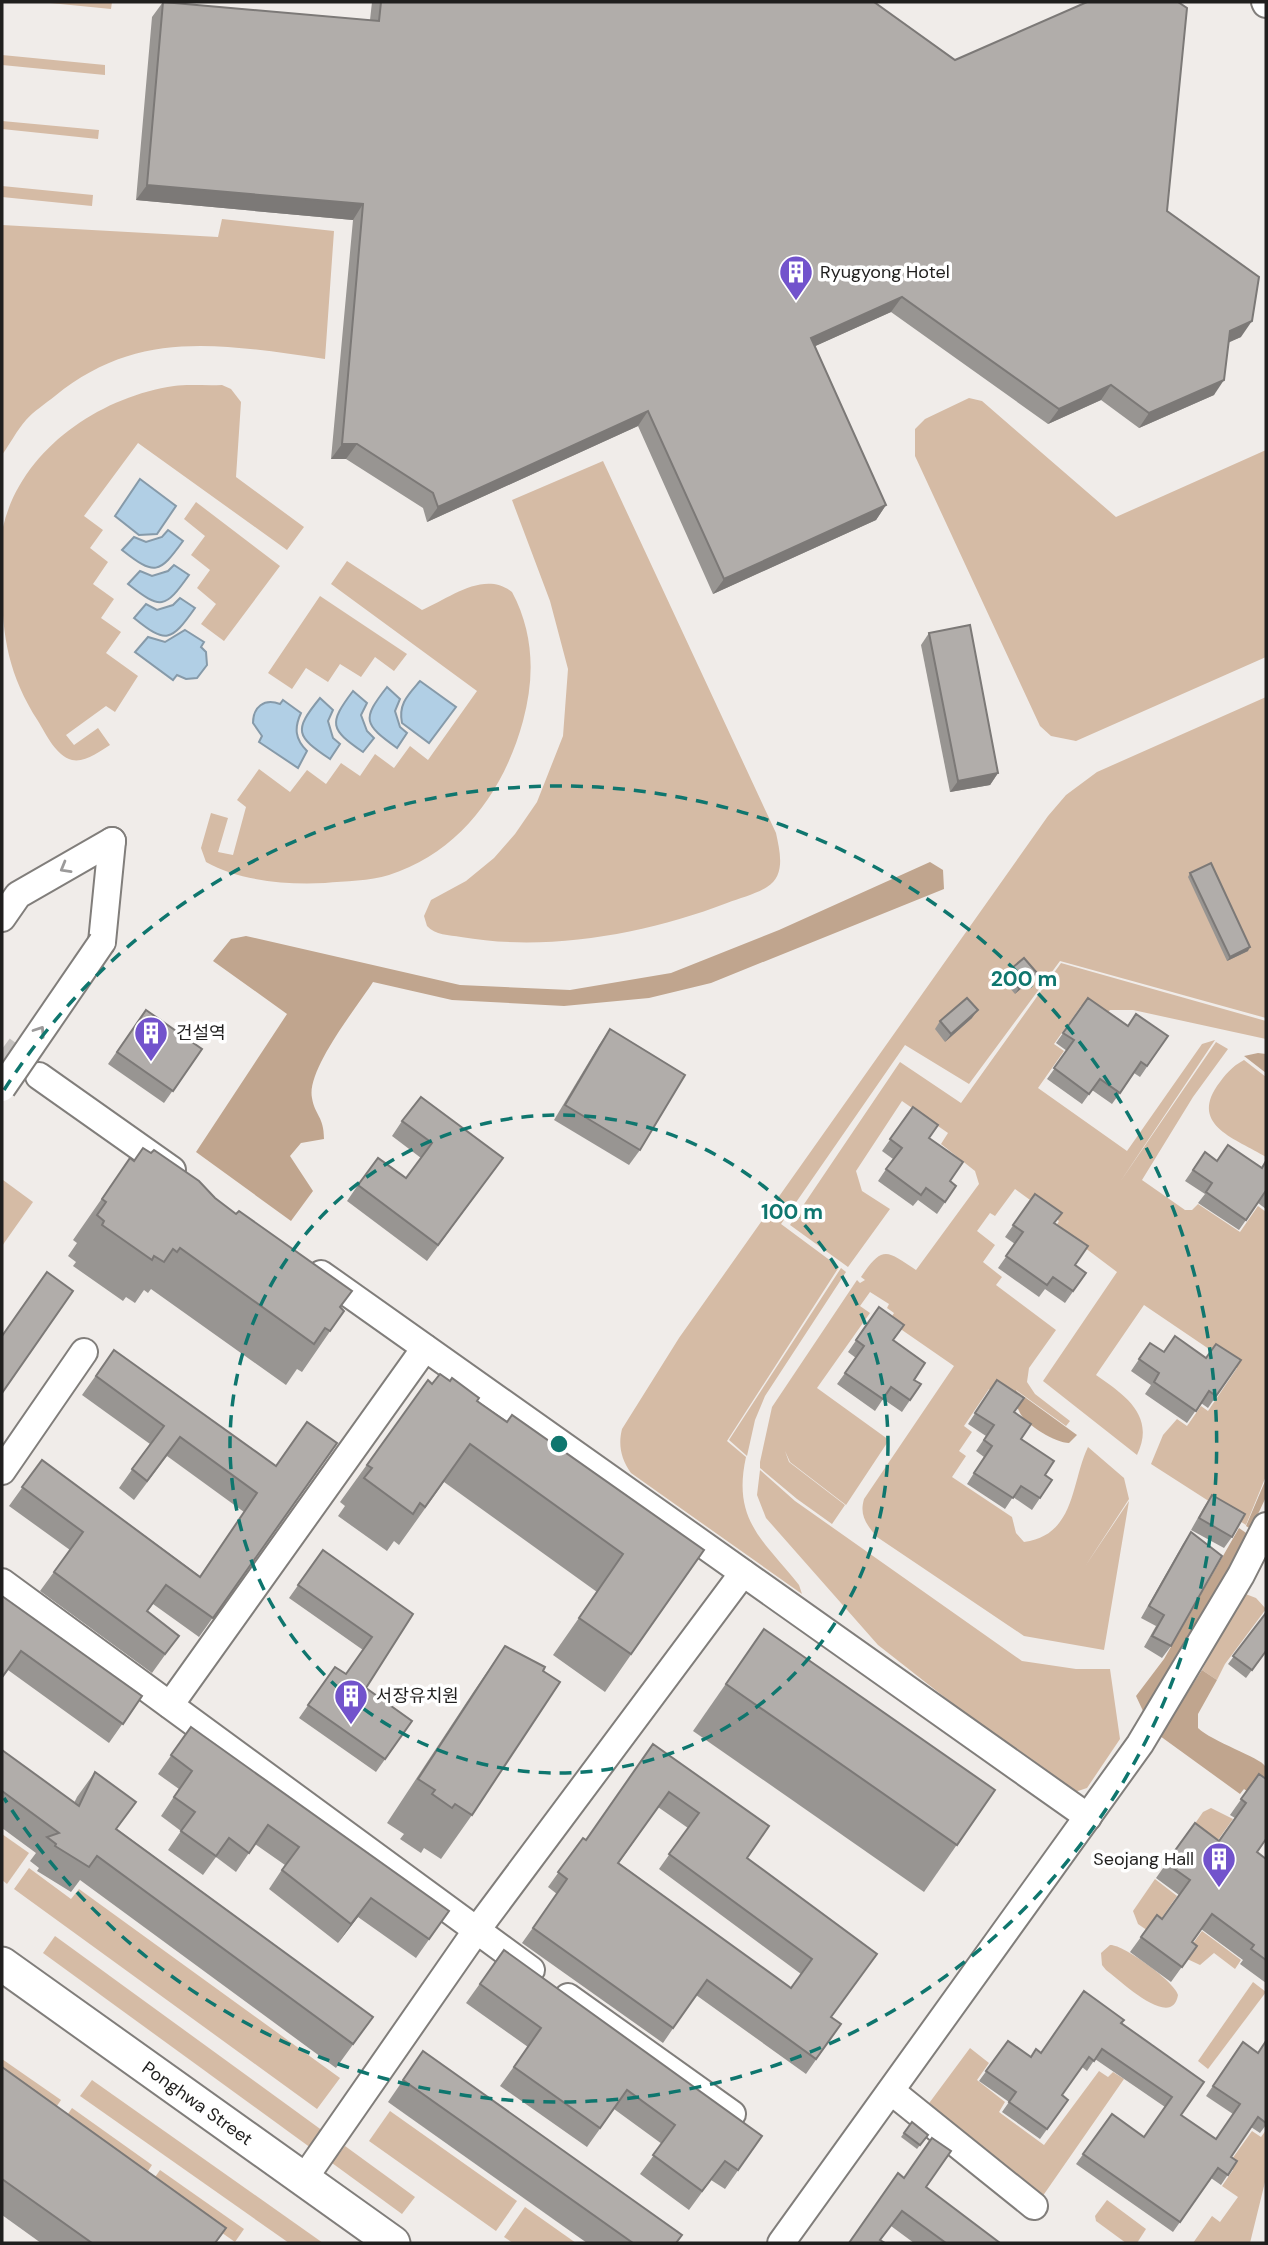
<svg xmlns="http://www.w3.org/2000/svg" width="1268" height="2245" viewBox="0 0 1268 2245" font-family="'DM Sans','Noto Sans KR',sans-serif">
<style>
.green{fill:#d5bba5}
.forest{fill:#c0a58e}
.water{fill:#b1cfe5;stroke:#869aa9;stroke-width:2}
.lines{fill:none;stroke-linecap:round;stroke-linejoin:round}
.minor-tunnel{stroke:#c6c3c0;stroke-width:26;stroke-dasharray:26 13;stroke-linecap:butt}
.minor-casing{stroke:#817e7b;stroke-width:30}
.major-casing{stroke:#817e7b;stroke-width:37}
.minor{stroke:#fff;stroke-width:26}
.major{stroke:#fff;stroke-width:33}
.minor-bridge-casing{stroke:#817e7b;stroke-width:30;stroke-linecap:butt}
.minor-bridge{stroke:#fff;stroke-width:26}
.wall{fill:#989592;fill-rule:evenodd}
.shaded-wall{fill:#7c7977}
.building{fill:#b1adaa;stroke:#7c7977;stroke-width:2;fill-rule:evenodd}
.oneway{stroke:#9b9a9a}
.ring{fill:none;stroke:#0f766e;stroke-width:3.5;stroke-dasharray:12 9}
.labels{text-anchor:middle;stroke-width:7;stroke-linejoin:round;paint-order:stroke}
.poi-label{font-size:18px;fill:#201f1e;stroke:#fff;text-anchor:start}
.street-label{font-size:18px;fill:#201f1e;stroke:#fff}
.centre{fill:#0f766e;stroke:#fff;stroke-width:3.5}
.ring-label{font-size:21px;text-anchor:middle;font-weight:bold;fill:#0f766e;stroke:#fff;stroke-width:7;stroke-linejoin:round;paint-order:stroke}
</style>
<rect width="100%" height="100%" fill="#f0ece9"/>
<g class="green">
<polygon points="40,2 112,2 111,9"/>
<polygon points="2,55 105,65 105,75 2,65"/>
<polygon points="2,121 99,130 98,139 2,129"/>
<polygon points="2,186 93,195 92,206 2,197"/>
<path d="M222 219 334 231 325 359C225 345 139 327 55 396 45 404 34 411 26 420 17 430 10 444 2 455V225L218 237Z"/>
<path d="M222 385 231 389 241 402 236 477 304 527 287 550 138 443 84 516 103 530 90 548 108 562 93 584 114 599 101 618 121 632 106 653 138 676 115 712 106 706 66 735 74 745 98 728 110 745C100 751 85 763 72 760 56 756 46 734 38 721 9 676 2 637 2 585 2 567 0 545 3 527 21 450 99 397 174 386 189 384 206 386 222 385Z"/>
<polygon points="969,398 982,401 1116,517 1266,450 1266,657 1076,741 1051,736 1040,726 915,456 915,429 925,419"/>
<path d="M603 461 776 833C780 852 786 875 767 887 756 894 740 898 727 903 646 934 548 952 461 937 449 935 435 935 427 926L424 916 431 900 466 881 494 858 515 834 537 802 563 736 568 669 550 601 512 500Z"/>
<polygon points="196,502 280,566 224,641 201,624 216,604 197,588 210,570 191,555 205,536 184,519"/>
<path d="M347 561 422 610C450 598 484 570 512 592 534 633 535 677 523 721 504 791 460 852 389 875 370 881 345 881 325 883 286 885 240 881 206 862L201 848 211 813 228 818 218 852 233 855 246 807 237 800 259 769 290 792 307 770 326 784 341 763 360 776 375 754 394 768 410 746 428 760 477 691 331 584Z"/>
<polygon points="320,596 407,654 394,671 375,657 361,677 340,664 328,682 306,668 292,689 268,673"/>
<path d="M1266 697V1018L1060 961 969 1084 905 1045 781 1224 839 1267 727 1441 746 1457C732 1520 763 1540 799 1585L802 1594 631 1473C621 1459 618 1445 622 1429L679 1338 1048 816 1066 795 1097 772Z"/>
<path d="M1061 963 1266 1021V1039L1133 1010H1110L1101 1020 1081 1006 1054 1044 1064 1051 1038 1088 1127 1151 1202 1044 1215 1040 1120 1182 1216 1042 1228 1049 1193 1097 1142 1180 1185 1210H1192L1198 1204 1240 1232 1258 1206 1266 1212V1476L1246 1525 1151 1464 1163 1435 1177 1419 1187 1426 1201 1406 1208 1411 1237 1368 1144 1305 1096 1375C1125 1395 1156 1416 1137 1455L1043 1381 1117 1272 1056 1226 1059 1221 1015 1189 995 1216 990 1213 977 1231 995 1245 983 1262 1002 1277 996 1285 1056 1330 1029 1368 1027 1382 1035 1394 1070 1421 1066 1426 1016 1390 1018 1409 989 1389 964 1426 972 1432 959 1451 966 1456 952 1477 1012 1517 1016 1533 1024 1542C1076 1535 1071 1482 1088 1447L1124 1478 1129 1499 1086 1565 1129 1501 1104 1650 1024 1636 877 1537C867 1525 859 1516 864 1499L954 1366 889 1321 894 1313 887 1308 889 1304 870 1292 860 1306 870 1313 817 1388 889 1440 846 1505 790 1462 785 1451 789 1462 845 1505 832 1524 797 1499 760 1468V1462L772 1407 857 1280 860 1283 865 1280 861 1277C883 1244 887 1251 916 1270L979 1184 975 1171 941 1144 948 1133 902 1101 856 1171 862 1191 890 1209 848 1267 790 1225 900 1062 961 1103Z"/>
<path d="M1244 1060 1266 1077V1157C1237 1139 1190 1126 1217 1086 1226 1074 1231 1067 1244 1060Z"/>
<polygon points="3,1180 33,1202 2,1246 2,1183"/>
<polygon points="841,1268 846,1272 765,1396 755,1420 747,1456 729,1440"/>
<polygon points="760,1470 795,1501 1022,1661 1076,1669 1110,1669 1120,1739 1087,1788 1075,1792 1058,1786 878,1645 766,1518 757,1495"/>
<polygon points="1243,1593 1256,1598 1266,1609 1225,1664 1217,1680 1202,1670"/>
<polygon points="1211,1808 1233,1819 1208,1854 1185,1838 1203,1812"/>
<polygon points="2,1834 29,1853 7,1884 2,1880"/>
<polygon points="29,1868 71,1899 79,1889 340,2078 317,2109 14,1889"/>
<polygon points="1155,1879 1177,1896 1151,1933 1138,1924 1133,1911"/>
<polygon points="1202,1931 1241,1960 1235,1969 1214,1953 1200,1965 1183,1957"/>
<polygon points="55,1936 323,2131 311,2148 43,1953"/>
<path d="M1110 1945C1123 1944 1175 1982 1178 1995 1172 2031 1120 1980 1106 1970L1102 1965 1101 1953Z"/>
<polygon points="1253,1982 1266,1992 1208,2069 1198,2061"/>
<polygon points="970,2048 989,2063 977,2080 1005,2102 999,2112 1044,2145 1099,2071 1108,2077 1113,2072 1124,2079 1040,2200 927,2106"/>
<polygon points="2,2059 61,2100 52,2113 2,2078"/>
<polygon points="92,2080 323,2243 289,2243 80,2096"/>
<polygon points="72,2108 152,2165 144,2177 63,2121"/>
<polygon points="390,2111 517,2201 496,2231 369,2141"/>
<polygon points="1266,2130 1266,2178 1250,2243 1193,2243 1212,2216 1220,2222 1238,2197 1222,2186 1233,2170 1227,2166 1252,2131 1261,2137"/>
<polygon points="345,2146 415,2197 402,2214 332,2163"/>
<polygon points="160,2170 244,2229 235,2242 151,2183"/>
<polygon points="1107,2200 1146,2229 1137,2243 1126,2243 1096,2221 1095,2216"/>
<polygon points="525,2207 576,2243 513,2243 504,2237"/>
</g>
<g class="forest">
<path d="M930 862 943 870 944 889 711 983 649 998 564 1006 452 1000 373 982C357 1007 306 1070 312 1098 315 1116 324 1116 324 1139L301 1143 290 1156 313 1191 291 1221 196 1152 287 1014 213 961 231 939 246 936 460 985 570 990 671 973 779 930Z"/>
<polygon points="1258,1053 1266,1054 1266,1073 1244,1056"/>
<path d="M1015 1390 1077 1435 1069 1443C1056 1443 1026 1425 1020 1413 1016 1406 1016 1398 1015 1390Z"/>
<polygon points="1266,1479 1266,1497 1251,1529 1246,1526"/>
<polygon points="1239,1528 1249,1535 1181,1656 1143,1711 1136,1696 1164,1659"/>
<path d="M1202 1670 1217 1680 1198 1714V1728C1211 1741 1261 1758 1265 1766 1268 1775 1266 1794 1266 1805L1244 1789 1240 1794 1160 1736Z"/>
</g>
<g class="water">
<polygon points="140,479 176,506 157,534 139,535 115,516"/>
<path d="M168 530 183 541C159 574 155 576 122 550L134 537 146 542 162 537Z"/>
<path d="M174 565 189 575C165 609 161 610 128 584L140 571 152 576 168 571Z"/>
<path d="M180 598 195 608C171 642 166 644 134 618L146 604 157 610 173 605Z"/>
<polygon points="185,630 204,642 201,647 206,652 207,665 197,678 186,679 177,675 173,680 135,652 148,637 165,642"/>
<path d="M420 681 456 707 429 743 402 723C398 704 408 695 420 681Z"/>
<path d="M387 687 400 699 395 711 400 727 407 733 397 748C364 724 361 720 387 687Z"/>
<path d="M353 691 367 703 361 715 367 731 374 738 363 752C330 729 328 724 353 691Z"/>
<path d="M320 698 333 710 328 721 333 738 340 744 330 759C296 736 293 731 320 698Z"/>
<path d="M283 700 301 713C294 728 295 739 307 751L298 768 259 742 262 736 253 723C253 707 264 698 280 704Z"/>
</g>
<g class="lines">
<polyline class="minor-tunnel" points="2,1049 37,1075"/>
<g class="minor-casing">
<g id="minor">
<polyline points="1265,2 1266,4"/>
<polyline points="2,918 18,895 112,841"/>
<polyline points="102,942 112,841"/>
<polyline points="39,1076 172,1170"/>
<polyline points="321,1274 1088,1817"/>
<polyline points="2,1471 84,1352"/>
<polyline points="2,1582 531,1970"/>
<polyline points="170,1705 425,1348"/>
<polyline points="568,1997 732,2114"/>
<polyline points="891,2091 1034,2206"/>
<polyline points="303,2180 476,1931 743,1573"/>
<polyline points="781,2243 1140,1744 1241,1575 1266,1526"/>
</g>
</g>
<g class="major-casing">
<g id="major">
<path id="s1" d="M2 1964 393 2243"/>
</g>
</g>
<use href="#minor" class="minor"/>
<use href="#major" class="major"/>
<g class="minor-bridge-casing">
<polyline id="minor-bridge" points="2,1088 102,942"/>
</g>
<use href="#minor-bridge" class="minor-bridge"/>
</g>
<g class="wall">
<polygon points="163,2 370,20 372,2 874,2 1167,211 1241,337 1228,342 1214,395 1139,428 1101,400 1048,424 891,312 815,346 886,505 876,520 713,594 638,426 427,522 423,508 346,459 331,459 353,220 136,200 152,17"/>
<polygon points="929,633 998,773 990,785 950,792 921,645"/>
<polygon points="1190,873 1248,951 1227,961 1188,877"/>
<polygon points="1006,973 1037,973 1032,979 1015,994 1002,979"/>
<polygon points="1088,998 1128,1026 1168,1036 1140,1077 1134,1073 1112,1104 1092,1090 1082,1104 1047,1079 1067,1051 1056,1043"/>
<polygon points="146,1010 202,1049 164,1103 108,1064"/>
<polygon points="972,1018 945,1042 935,1029 940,1021"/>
<polygon points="610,1029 640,1150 629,1165 554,1120 599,1045"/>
<polygon points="913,1107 950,1181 956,1186 937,1214 918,1200 913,1206 878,1181 893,1159 882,1151"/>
<polygon points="402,1121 492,1173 427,1261 347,1201 358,1185 406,1178 421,1158 392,1136"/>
<polygon points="1205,1152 1217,1161 1261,1168 1266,1161 1266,1209 1258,1203 1239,1230 1198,1203 1205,1194 1185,1181"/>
<polygon points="130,1158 134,1161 215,1198 344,1311 302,1372 297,1369 286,1385 151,1289 148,1293 144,1290 135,1303 126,1297 123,1301 73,1266 76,1262 68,1256 77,1243 73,1240"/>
<polygon points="1035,1194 1054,1223 1075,1265 1086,1273 1065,1303 1045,1289 1039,1297 998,1268 1015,1244 1005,1237"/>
<polygon points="879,1307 893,1340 914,1380 921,1384 902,1412 883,1399 875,1411 837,1384 856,1358 848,1352"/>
<polygon points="1150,1343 1164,1352 1206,1358 1241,1360 1208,1408 1201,1403 1187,1423 1145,1394 1151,1385 1131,1371"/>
<polygon points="114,1350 276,1466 337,1443 199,1637 153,1604 147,1612 165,1655 152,1673 40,1591 70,1550 9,1506 42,1460 200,1576 244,1512 167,1456 134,1500 119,1488 150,1444 82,1395"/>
<polygon points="428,1380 432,1384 477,1401 704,1550 605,1692 553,1655 597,1592 444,1482 399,1545 394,1541 387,1551 338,1516 345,1506 340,1502"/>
<polygon points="997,1380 1014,1412 1021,1439 1045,1475 1052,1480 1032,1510 1013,1497 1005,1509 967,1484 984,1457 976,1451 986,1436 968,1424"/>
<polygon points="1212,1495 1232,1537 1224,1548 1191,1530 1204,1507"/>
<polygon points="1191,1532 1171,1646 1162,1658 1144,1647 1156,1626 1141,1618 1183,1544"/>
<polygon points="323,1550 413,1614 366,1688 412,1721 376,1772 299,1718 335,1667 346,1674 363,1650 289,1598"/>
<polygon points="2,1596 142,1696 109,1743 8,1670 2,1678"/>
<polygon points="1266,1613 1266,1651 1246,1678 1228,1664"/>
<polygon points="764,1629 995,1790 924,1892 693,1731"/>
<polygon points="505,1646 543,1671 472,1815 441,1859 424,1848 421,1853 400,1839 404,1834 387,1823 474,1691"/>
<polygon points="191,1727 449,1911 416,1958 358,1917 338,1943 269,1889 285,1865 255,1844 236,1872 216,1857 203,1875 168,1850 181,1831 161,1816 179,1789 158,1774"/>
<path d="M653 1744 747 1858 877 1954 831 2017 841 2024 806 2074 696 1995 663 2043 522 1943 557 1894 548 1887 583 1838 586 1840ZM658 1807 688 1828 659 1869 801 1974 791 1988 619 1863Z"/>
<polygon points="2,1750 74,1803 77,1797 95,1772 117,1829 373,2017 336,2068 80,1880 71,1892 37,1871 39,1868 30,1861 36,1853 2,1828"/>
<polygon points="1259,1774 1266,1779 1266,1841 1265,1841 1257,1853 1266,1859 1266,1983 1240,1964 1243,1960 1201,1929 1192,1942 1197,1946 1171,1982 1130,1952 1157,1915 1162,1919 1179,1895 1156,1878 1195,1823 1219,1841 1235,1818 1230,1815"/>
<polygon points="504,1950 762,2136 725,2189 711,2180 689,2210 640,2174 662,2144 614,2109 587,2147 500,2086 528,2047 466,2003"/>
<polygon points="1121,2023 1204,2082 1181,2115 1216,2139 1233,2114 1206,2096 1243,2042 1258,2053 1266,2041 1266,2125 1260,2133 1251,2127 1231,2157 1237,2161 1221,2185 1211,2178 1173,2232 1076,2164 1112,2114 1144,2137 1165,2107 1095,2059 1087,2071 1082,2067 1062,2095 1068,2100 1040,2139 1002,2112 1009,2102 979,2081 1008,2041 1031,2057 1041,2053"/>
<polygon points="423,2051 676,2243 587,2243 388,2102"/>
<polygon points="2,2067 216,2243 41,2243 2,2215"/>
<polygon points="912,2122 928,2135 917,2149 901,2137"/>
<polygon points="904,2178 926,2187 1000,2243 914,2243 891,2226 849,2243"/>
</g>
<g class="shaded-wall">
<polygon points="147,185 363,204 353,220 136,200"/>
<polygon points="902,297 891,312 800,353 811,338"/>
<polygon points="1252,321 1241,337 1219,347 1230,331"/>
<polygon points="1224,380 1214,395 1139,428 1149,413"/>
<polygon points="1111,385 1101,400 1048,424 1059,409"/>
<polygon points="648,411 638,426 427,522 438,507"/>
<polygon points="342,444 357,444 346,459 331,459"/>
<polygon points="886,505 876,520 713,594 724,579"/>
<polygon points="998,773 990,785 950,792 958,781"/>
<polygon points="1250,947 1248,951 1227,961 1230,957"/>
<polygon points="1037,973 1032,979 1015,994 1019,988"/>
<polygon points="978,1010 972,1018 945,1042 951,1034"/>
<polygon points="371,1898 358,1917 338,1943 351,1924"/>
</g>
<g class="building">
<polygon points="163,2 379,21 381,2 874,2 955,60 1087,2 1178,2 1187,8 1167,211 1259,277 1252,321 1230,331 1224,380 1149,413 1111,385 1059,409 902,297 811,338 886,505 724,579 648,411 438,507 433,493 357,444 342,444 363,204 147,185"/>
<polygon points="970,625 998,773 958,781 929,633"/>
<polygon points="1211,863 1250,947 1230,957 1190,873"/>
<polygon points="1024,958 1037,973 1019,988 1006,973"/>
<polygon points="967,998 978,1010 951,1034 940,1021"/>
<polygon points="1088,998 1128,1026 1136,1014 1168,1036 1147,1066 1141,1062 1120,1093 1100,1079 1089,1094 1054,1068 1074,1040 1063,1033"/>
<polygon points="146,1010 202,1049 173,1091 117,1052"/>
<polygon points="610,1029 685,1075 640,1150 565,1105"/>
<polygon points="421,1097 503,1158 438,1245 358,1185 378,1158 406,1178 432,1143 402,1121"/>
<polygon points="913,1107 938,1125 929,1138 963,1162 950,1181 956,1186 945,1202 926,1188 921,1195 886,1169 902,1148 890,1139"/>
<polygon points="1228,1145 1262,1168 1266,1161 1266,1193 1265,1192 1246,1220 1206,1192 1212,1183 1193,1170 1205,1152 1217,1161"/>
<polygon points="143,1148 151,1153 154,1150 199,1181 215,1198 236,1214 239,1211 352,1291 340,1307 344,1311 330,1331 325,1328 314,1344 180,1248 177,1252 173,1249 164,1262 154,1256 152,1260 102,1225 104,1221 97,1215 106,1202 102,1199 130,1158 134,1161"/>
<polygon points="1035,1194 1062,1213 1054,1223 1088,1246 1075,1265 1086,1273 1073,1291 1053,1277 1047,1285 1006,1256 1023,1232 1013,1225"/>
<polygon points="47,1272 73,1291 2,1393 2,1336"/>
<polygon points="879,1307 904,1325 893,1340 925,1363 914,1380 921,1384 910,1400 891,1387 883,1399 845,1373 864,1346 856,1340"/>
<polygon points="1175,1336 1206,1358 1216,1344 1241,1360 1216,1396 1209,1391 1196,1411 1154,1382 1159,1373 1139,1359 1150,1343 1164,1352"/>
<polygon points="114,1350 276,1466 307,1422 337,1443 213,1618 166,1585 147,1611 179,1636 165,1654 54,1572 83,1532 22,1487 42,1460 200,1577 257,1493 180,1437 147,1481 132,1469 164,1426 96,1376"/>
<polygon points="440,1374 450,1381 452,1378 479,1398 477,1401 507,1422 512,1415 704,1550 631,1654 579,1618 623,1554 470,1444 425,1507 420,1503 413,1514 364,1478 372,1468 367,1465 428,1380 432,1384"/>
<polygon points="997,1380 1024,1398 1014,1412 1031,1424 1021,1439 1054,1461 1045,1475 1052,1480 1040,1498 1021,1486 1013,1498 974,1473 992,1446 984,1440 994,1425 975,1413"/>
<polygon points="1212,1495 1245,1514 1232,1537 1199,1518"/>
<polygon points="1191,1532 1222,1556 1171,1646 1152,1636 1164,1615 1149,1606"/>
<polygon points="323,1550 413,1614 366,1688 412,1721 385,1759 308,1705 335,1667 346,1674 372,1637 298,1585"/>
<polygon points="2,1596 142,1696 123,1724 21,1651 3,1676 2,1675"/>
<polygon points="1266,1613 1266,1651 1252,1670 1233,1656"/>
<polygon points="764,1629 995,1790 957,1845 726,1684"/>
<polygon points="505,1646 545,1667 543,1671 560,1682 472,1815 455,1804 452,1808 432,1794 435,1790 418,1779"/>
<polygon points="191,1727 449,1911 429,1939 371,1898 351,1924 282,1870 299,1847 268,1825 249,1853 229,1838 216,1856 181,1831 195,1812 174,1797 192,1771 171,1755"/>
<path d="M653 1744 769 1826 747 1858 877 1954 831 2017 841 2024 816 2059 707 1980 673 2028 533 1928 567 1879 558 1872 583 1838 586 1840ZM669 1792 699 1813 669 1854 812 1959 791 1988 618 1863Z"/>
<polygon points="2,1750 79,1806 95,1772 136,1802 116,1829 373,2017 353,2044 97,1856 89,1867 55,1846 56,1844 47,1837 59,1833 2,1791"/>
<polygon points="1259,1774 1266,1779 1266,1839 1257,1852 1266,1859 1266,1960 1251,1949 1254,1945 1212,1914 1192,1942 1197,1946 1182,1967 1141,1937 1157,1915 1162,1919 1190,1880 1166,1863 1195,1823 1219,1841 1246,1803 1241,1799"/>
<polygon points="504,1950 762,2136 738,2170 725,2161 702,2191 653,2155 675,2125 627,2090 600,2128 514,2067 541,2028 480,1984"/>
<polygon points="1084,1991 1124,2020 1121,2023 1204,2082 1181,2115 1216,2139 1240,2104 1213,2086 1243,2042 1258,2053 1266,2041 1266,2123 1258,2117 1231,2157 1237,2161 1228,2175 1218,2168 1180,2222 1083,2154 1112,2114 1144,2137 1172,2097 1102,2049 1094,2061 1089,2057 1062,2095 1068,2100 1047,2129 1009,2102 1016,2092 986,2071 1008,2041 1031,2057 1036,2049 1041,2053"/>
<polygon points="423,2051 682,2235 676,2243 633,2243 403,2080"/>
<polygon points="2,2067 226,2228 215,2243 92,2243 2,2179"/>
<polygon points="912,2122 928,2135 920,2145 904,2133"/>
<polygon points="932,2138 951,2151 926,2187 1000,2243 946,2243 902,2211 880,2240 885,2243 849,2243 898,2173 904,2178"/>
</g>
<defs><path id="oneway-chevron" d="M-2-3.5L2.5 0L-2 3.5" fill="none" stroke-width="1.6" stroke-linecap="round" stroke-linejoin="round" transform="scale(1.75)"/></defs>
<g class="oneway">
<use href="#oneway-chevron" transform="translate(65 868) rotate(150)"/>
<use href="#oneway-chevron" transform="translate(40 1031) rotate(-56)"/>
</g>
<g class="ring">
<circle cx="559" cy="1444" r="329"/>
<path d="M4 1090A658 658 0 1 1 4 1798"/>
</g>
<defs>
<g id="building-pin" transform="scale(1.75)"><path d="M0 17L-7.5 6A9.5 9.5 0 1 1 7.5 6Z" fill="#7253cc" stroke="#fff"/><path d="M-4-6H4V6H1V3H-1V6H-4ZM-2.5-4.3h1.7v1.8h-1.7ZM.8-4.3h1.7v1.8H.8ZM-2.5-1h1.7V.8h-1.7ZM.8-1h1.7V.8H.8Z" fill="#fff"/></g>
</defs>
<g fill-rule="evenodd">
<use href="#building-pin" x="796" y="272"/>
<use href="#building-pin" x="151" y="1033"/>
<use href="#building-pin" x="351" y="1696"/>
<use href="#building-pin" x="1219" y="1859"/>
</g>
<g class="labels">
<g class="poi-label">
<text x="820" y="278">Ryugyong Hotel</text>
<text x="176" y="1039">건설역</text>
<text x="376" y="1702">서장유치원</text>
<text x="1194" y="1865" text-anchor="end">Seojang Hall</text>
</g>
<g class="street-label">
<text dy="6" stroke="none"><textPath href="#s1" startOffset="240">Ponghwa Street</textPath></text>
</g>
</g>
<circle cx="559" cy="1444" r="10" class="centre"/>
<g class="ring-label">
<text x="1024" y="986">200 m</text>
<text x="792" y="1219">100 m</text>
</g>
<rect width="1268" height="2245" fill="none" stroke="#201f1e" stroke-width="7"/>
</svg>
